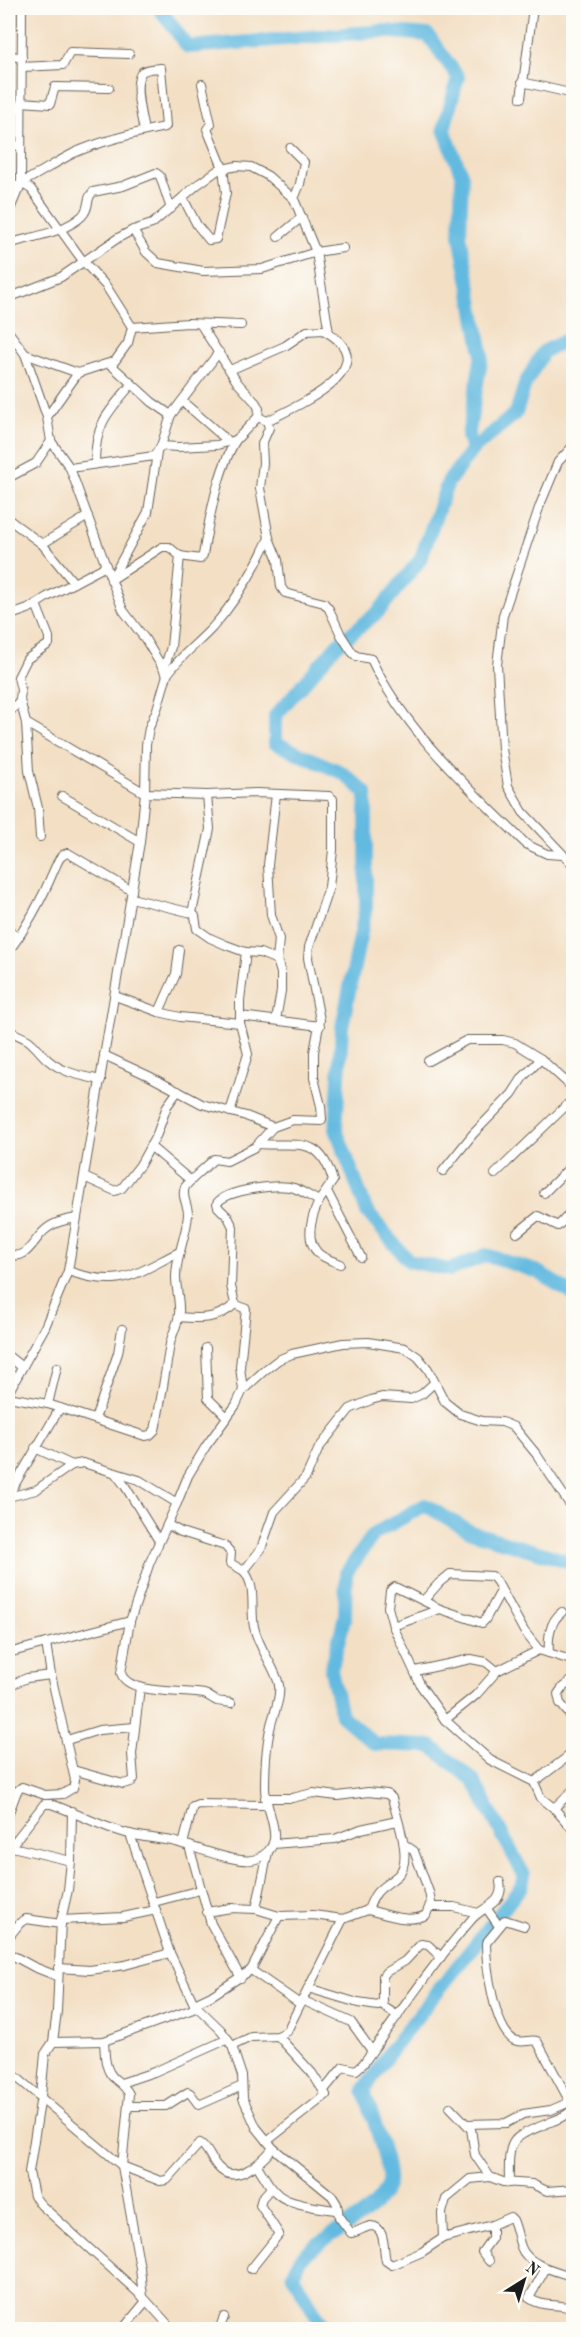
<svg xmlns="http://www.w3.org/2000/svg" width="581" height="2337" viewBox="0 0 581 2337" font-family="'Old Standard TT',serif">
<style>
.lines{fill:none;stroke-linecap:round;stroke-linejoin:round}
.river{stroke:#63bae0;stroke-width:14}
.minor-casing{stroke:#676057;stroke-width:10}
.minor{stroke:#fff;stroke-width:8}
</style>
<rect width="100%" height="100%" fill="#fdfcf7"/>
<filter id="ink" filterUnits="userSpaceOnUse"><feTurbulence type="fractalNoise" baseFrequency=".0167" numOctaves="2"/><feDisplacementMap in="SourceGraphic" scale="12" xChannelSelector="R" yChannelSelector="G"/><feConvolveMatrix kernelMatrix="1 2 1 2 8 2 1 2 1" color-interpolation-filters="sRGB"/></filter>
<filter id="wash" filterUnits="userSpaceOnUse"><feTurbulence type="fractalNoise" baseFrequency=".008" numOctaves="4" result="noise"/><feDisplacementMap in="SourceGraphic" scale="24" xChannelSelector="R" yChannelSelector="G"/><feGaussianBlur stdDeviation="1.35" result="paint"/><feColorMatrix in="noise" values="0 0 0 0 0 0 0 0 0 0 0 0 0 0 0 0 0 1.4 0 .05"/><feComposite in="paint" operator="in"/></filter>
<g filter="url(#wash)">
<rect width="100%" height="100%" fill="#f3dfc4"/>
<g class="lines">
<g class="river">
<polyline points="159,8 188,47 382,31 428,35 458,77 444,129 462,176 460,235 482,354 468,437 472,450"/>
<polyline points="574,336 543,352 525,384 516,413 472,450 448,482 420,560 378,612 337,645 275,716 275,743 343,773 366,793 366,907 342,1027 336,1129 367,1212 409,1261 450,1270 486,1255 538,1272 574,1295"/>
<path d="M329 2330 315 2313 293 2276C295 2271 297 2264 300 2260 322 2233 381 2216 388 2182 391 2167 369 2107 364 2090L393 2047 521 1887 524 1875 473 1780 431 1746 375 1744 341 1715 331 1670 345 1616 346 1573 374 1534 425 1505 471 1532 574 1563"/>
</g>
</g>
</g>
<g filter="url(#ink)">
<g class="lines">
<g class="minor-casing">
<g id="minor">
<polyline points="8,55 22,58"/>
<polyline points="22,67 63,65 70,52 129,54"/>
<polyline points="522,82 574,94"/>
<polyline points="521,98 533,8"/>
<polyline points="21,102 50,104 55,87 109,88"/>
<polyline points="8,108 20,109"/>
<polyline points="8,145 21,146"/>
<polyline points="290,148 304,162 300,184 294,199"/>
<polyline points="8,182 20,188"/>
<polyline points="183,198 197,225 209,240 216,239 226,193 223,168 207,129 211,124 202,84"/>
<polyline points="8,214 21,183 22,8"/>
<polyline points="133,230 146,252 158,263 203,271 262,269 316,252 343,248"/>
<polyline points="278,237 302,217"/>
<path d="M8 244C30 237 64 233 82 216 91 207 85 199 93 192L123 186 156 173 160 176 171 209"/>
<polyline points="8,298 61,277 118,238 133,230 152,224 197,185 218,170 237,166 251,167 268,176 294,199 316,252 329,333"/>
<polyline points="132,327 188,323 241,325"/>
<polyline points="8,331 25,354 47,417 51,441 70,468 106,566 47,597 28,609 8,616"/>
<path d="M25 354 78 373 115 361 128 343 132 327 106 286 83 261 31 189 21 183C39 174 56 162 74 153 103 140 134 133 165 127L166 126 161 68C155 69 147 68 142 72 132 83 142 118 144 131"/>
<polyline points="110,364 152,402 171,415"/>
<path d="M230 370 285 346 307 331 323 330C390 366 297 406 267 421L258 417"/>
<polyline points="182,401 229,442"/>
<polyline points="47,417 78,373"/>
<path d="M267 421 269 428 262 444 263 463 260 488 269 538 278 560 281 587 285 593 324 603 329 609 341 635 352 652 356 656 371 659C406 733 469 788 526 844L547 854 562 855"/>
<polyline points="574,445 558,462 540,505 503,615 497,665 502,749 508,786 523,812 574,866"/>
<polyline points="161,446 178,447 217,445 236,440 258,417 259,409 256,403 237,382 201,325"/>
<polyline points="157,453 148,512 111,580 162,547 169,547 180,556"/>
<path d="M95 463C95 424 108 412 132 384"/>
<polyline points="70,468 154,456 161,446 171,415 219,352"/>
<polyline points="8,478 36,463 51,441"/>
<polyline points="8,519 42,544 74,583"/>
<polyline points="42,544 88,516"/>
<polyline points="36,604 49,637 49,644 27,659 18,677 21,690 20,700 26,723 29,771 38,808 40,837"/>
<path d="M164 669 171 647 180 556 200 559 203 555C209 520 218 469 236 440"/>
<path d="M167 675C179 657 197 644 212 628 236 601 254 571 269 538"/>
<polyline points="8,714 20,700"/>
<polyline points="207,795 210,829 192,913 195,916 197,929 210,938 226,945 245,952 260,953 277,960"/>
<polyline points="62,796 140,842"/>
<polyline points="131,898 192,913"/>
<polyline points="8,929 18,938"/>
<path d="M8 952C27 927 42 899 54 870 58 862 59 855 68 853L132 891"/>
<polyline points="115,996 159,1012 180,1017 240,1023"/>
<polyline points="159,1012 176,974 179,950"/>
<polyline points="240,1016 320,1026"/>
<polyline points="276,1020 281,991 281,973 277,960 279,939 271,915 268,865 276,794"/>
<path d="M8 1029C14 1034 21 1036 28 1040 36 1046 41 1054 48 1060 63 1073 82 1076 101 1080"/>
<polyline points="104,1055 149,1076 202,1104 246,1116 273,1127"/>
<polyline points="428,1061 467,1040 503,1040 515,1043 541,1059 574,1089"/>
<polyline points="230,1112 248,1054 240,1023 240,1000 246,952"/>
<polyline points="150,1146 190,1180"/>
<polyline points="443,1171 473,1134 512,1094 523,1077 541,1059"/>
<polyline points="495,1174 574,1098"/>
<polyline points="84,1177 115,1191 122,1188 140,1165 157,1134 167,1106 178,1091"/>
<polyline points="327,1191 361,1257"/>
<polyline points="544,1193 574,1163"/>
<path d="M319 1201C312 1216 304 1239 318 1253 323 1258 333 1261 340 1264"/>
<polyline points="517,1233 538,1216 558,1226 574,1209"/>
<path d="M8 1253C26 1263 33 1240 45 1230 54 1222 65 1220 77 1218"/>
<path d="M68 1271C120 1289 133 1275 179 1252"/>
<path d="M235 1304 231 1286 233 1227 228 1217 218 1207 217 1203C227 1190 278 1183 294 1188 302 1191 311 1197 319 1201L333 1181C320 1134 297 1147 259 1144"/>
<path d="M179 1317C200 1319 218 1320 235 1304L246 1309 240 1367 243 1390"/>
<polyline points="206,1348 208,1398 227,1417"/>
<polyline points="8,1356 22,1367"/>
<polyline points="8,1393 45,1327 68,1271 140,842 145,793 146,745 149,728 157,709 167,675 145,639 123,610 106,566"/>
<path d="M8 1397 48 1404 145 1436 150 1435 155 1430C161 1402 165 1373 170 1344 172 1334 178 1324 179 1314 180 1301 176 1289 176 1277 176 1255 187 1235 188 1214 188 1204 181 1197 185 1187 187 1183 209 1164 214 1159L227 1161 255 1147 273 1127 287 1122 293 1120 321 1121 322 1119 321 1106 314 1078V1052L320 1020 308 958 309 947 329 887 333 850V799L329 796 256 793 207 795 145 793 26 723"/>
<polyline points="48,1404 57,1367"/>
<polyline points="95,1419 118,1353 122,1329"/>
<polyline points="35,1448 72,1465"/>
<polyline points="115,1473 125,1486 159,1541"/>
<polyline points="8,1496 60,1408"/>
<polyline points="8,1497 36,1490 72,1465 83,1463 139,1480 177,1503 188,1476 206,1446 236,1405 243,1390 265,1370 278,1360 292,1354 343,1343 368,1342 405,1348 418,1357 428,1369 445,1402 460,1414 482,1421 502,1422 514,1427 537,1455 574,1511"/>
<path d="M177 1503 150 1562 130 1621 121 1673C127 1695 184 1690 204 1694 209 1695 212 1699 217 1701 221 1702 226 1702 231 1703"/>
<polyline points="168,1525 181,1532 225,1546 231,1553 230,1563 244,1571"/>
<polyline points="501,1591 485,1620 482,1623 440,1609 395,1587 390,1591 388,1607 393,1626 421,1686 445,1720 490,1760 534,1782 541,1798 554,1808 574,1831"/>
<polyline points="424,1600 439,1583 450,1574 492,1576 497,1582 524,1631 539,1650 574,1661"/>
<polyline points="393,1626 440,1609"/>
<polyline points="8,1653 130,1621"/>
<path d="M549 1653C548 1638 549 1622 562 1612"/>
<polyline points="415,1671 471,1659 486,1662 497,1671"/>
<polyline points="574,1679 563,1687 558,1694 560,1703 574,1720"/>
<polyline points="8,1686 27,1678 51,1675"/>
<polyline points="445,1720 476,1695 497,1671 539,1650"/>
<polyline points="67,1740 99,1730 135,1727"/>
<polyline points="73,1770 123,1784 131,1782 134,1779 132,1754 140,1687"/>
<polyline points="534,1782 574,1752"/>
<polyline points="554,1808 574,1789"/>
<polyline points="8,1815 17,1791 22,1787 45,1795 63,1794 73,1788 75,1780 51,1675 46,1643"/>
<path d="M130 1834 170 1953 194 2004 221 2030 232 2046 242 2076 243 2098 256 2127 273 2148 332 2196 337 2204 339 2217 351 2233C358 2232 364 2227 371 2226 386 2226 383 2251 386 2261L392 2265 422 2252 443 2238 492 2225 510 2217 513 2220C517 2229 518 2238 521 2247 528 2266 557 2271 574 2277"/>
<polyline points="183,1844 193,1806 198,1804 266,1805"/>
<polyline points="273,1844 335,1839 361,1829 397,1821"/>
<polyline points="8,1846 71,1861"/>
<polyline points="189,1846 211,1924 241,1978"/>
<path d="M8 1850 41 1808 44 1804H51C74 1812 96 1824 119 1831 136 1837 154 1838 172 1841 191 1845 239 1866 256 1859 291 1845 265 1814 265 1788 265 1768 266 1745 271 1725 274 1712 281 1699 279 1685 275 1666 259 1650 254 1627 250 1608 257 1587 244 1571L261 1549 274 1512 306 1477 319 1448 350 1409 371 1400 382 1397 411 1399 422 1394 434 1383"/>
<polyline points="154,1902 200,1890"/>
<polyline points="430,1907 454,1907 478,1913"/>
<polyline points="256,1909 268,1852"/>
<polyline points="487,1909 499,1926"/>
<path d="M368 1910C386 1914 408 1924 426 1915L431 1902 429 1892 414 1851 404 1844"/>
<path d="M207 1912 231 1908 256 1909 279 1916 313 1915 343 1919 368 1910C377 1886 381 1890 398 1875 414 1861 396 1816 392 1798L387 1794 368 1792 338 1796 313 1793 292 1798H265"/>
<polyline points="61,1920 123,1917 156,1910"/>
<path d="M524 1926 505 1920 486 1943C486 1965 494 2029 514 2040 522 2044 530 2039 537 2041L570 2102 574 2106"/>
<polyline points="8,1938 20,1923 26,1919 61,1924"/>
<polyline points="8,1953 34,1967 57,1976"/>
<polyline points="58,1968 90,1970 125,1965 170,1953"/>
<polyline points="251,1970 300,2004"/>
<polyline points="308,1988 358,2003 378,2006 383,2002 383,1976 386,1972 405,1961 421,1944 428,1945 441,1957"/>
<polyline points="302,2000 351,2022 372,2051"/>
<polyline points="194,2004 211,1996 251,1970 279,1916"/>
<polyline points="381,2005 398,2016"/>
<path d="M104 2041C105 2054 104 2070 115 2079 121 2084 125 2086 129 2094L122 2166 140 2268 143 2297"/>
<polyline points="53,2042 57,2011 61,1920 68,1890 71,1861 72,1811"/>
<polyline points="232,2046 251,2037 278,2036 287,2031 343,1919"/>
<path d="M8 2070 122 2166 160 2181 167 2180 200 2143C208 2148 210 2158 217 2166 234 2187 261 2163 273 2148"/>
<polyline points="121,2083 154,2072 228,2039"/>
<path d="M324 2090 343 2067 356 2070 363 2064C398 2015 432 1965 472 1919 483 1906 505 1904 500 1882"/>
<polyline points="128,2106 166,2106 188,2092 190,2093 199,2105 242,2086"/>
<polyline points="450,2107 471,2129 475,2155 490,2177 503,2182 532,2184 547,2191 574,2189"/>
<polyline points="467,2124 506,2123 523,2114 551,2110 570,2102"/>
<polyline points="267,2141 326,2095 312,2073 278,2036"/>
<path d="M257 2165C276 2197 278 2200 315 2207 323 2208 330 2210 338 2210"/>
<path d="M509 2183C508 2134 511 2139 553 2121 561 2118 568 2115 574 2108"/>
<polyline points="443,2238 442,2213 446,2199 470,2179 490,2177"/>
<polyline points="489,2261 482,2252 492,2238 492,2225"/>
<path d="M546 2268 529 2298C542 2308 559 2303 574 2309"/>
<polyline points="251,2269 279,2234 260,2205 262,2198 271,2188"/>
<polyline points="122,2330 146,2301"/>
<polyline points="173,2330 143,2297 41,2205 34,2196 29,2172 41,2096 45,2054 53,2042 104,2041 196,2008"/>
<polyline points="219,2330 224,2317"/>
</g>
</g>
<use href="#minor" class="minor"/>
</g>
</g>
<rect width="581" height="2337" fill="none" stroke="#fdfcf7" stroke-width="30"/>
<g transform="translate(524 2280) rotate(37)" stroke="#fdfcf7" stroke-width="4.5" paint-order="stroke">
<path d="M0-4.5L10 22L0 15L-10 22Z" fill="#1c1c1c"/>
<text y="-9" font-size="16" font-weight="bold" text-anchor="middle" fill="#1c1c1c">N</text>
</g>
</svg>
